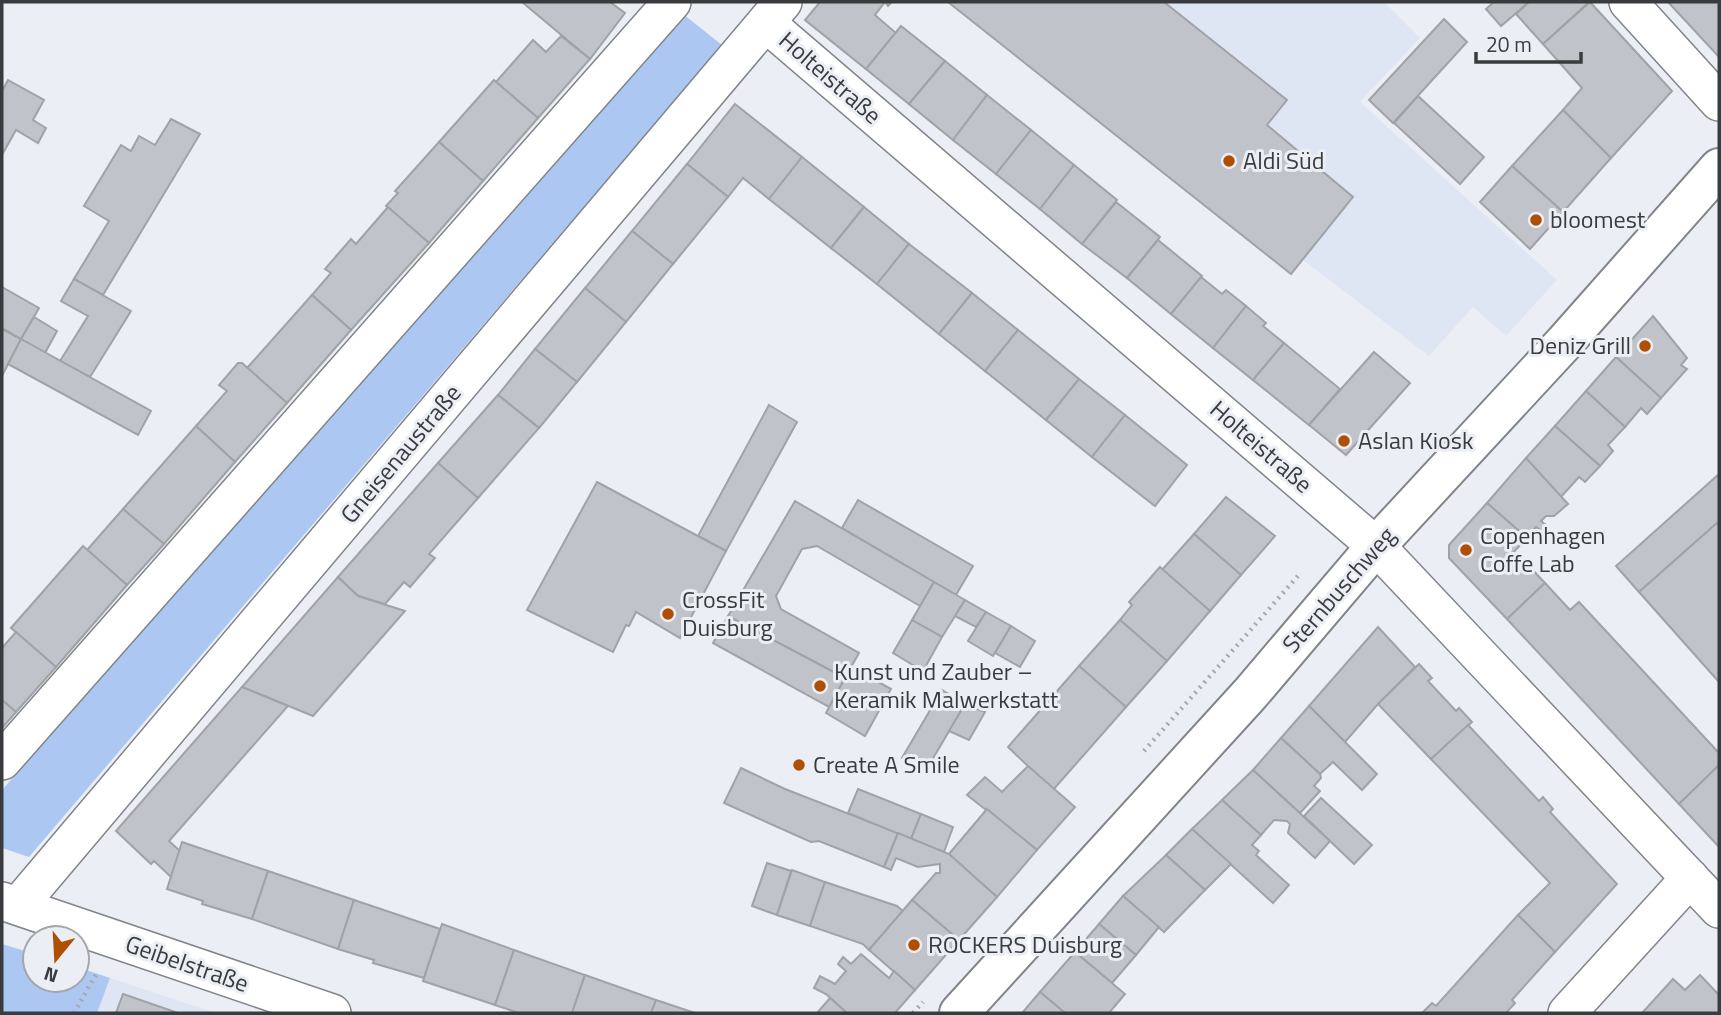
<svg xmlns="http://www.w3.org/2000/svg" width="1721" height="1015" viewBox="0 0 1721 1015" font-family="'Titillium Web',sans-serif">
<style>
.built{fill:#dee6f3}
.green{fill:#acc8f2}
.building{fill:#c0c3c9;stroke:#9fa3a8;stroke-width:2}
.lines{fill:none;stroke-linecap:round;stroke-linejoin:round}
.minor-casing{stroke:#81858a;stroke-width:40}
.secondary-casing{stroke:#81858a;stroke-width:42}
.path{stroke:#a7a9ae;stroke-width:4.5;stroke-dasharray:2 5;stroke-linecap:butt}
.minor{stroke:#fff;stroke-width:37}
.secondary{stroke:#fff;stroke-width:38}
.poi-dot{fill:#af4f03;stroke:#ebeff5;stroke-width:2.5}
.labels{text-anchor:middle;stroke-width:6;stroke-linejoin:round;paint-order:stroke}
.street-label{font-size:24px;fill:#3a3b3e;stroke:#ebeff5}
.poi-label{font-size:24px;fill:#3a3b3e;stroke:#ebeff5;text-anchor:start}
</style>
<rect width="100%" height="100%" fill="#ebeff5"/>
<g class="built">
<polygon points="948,2 1384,2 1420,38 1360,102 1557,280 1506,336 1473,307 1429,356 1303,260 1291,274"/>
<polygon points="77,967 216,1013 3,1013 35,980 77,980"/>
</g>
<g class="green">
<polygon points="683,14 722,45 29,857 2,848 2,790"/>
<polygon points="2,944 35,954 35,980 77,980 77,967 110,978 97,1013 2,1013"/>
</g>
<g class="building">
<polygon points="522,2 610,2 625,13 590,59"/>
<polygon points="820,2 892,2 888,6 885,2 875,15 896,33 866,69 805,20"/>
<polygon points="948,2 1164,2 1287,100 1267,125 1353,197 1291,274"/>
<polygon points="1494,2 1529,2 1501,26 1486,9"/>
<polygon points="1529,2 1589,2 1543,44 1516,14"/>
<polygon points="1590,2 1672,91 1611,158 1563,110 1582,88 1543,44"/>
<polygon points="1668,2 1719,2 1719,57"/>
<polygon points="1444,19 1467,42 1393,123 1369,100"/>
<polygon points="901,26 945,61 909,104 866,69"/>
<polygon points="561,36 590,59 538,118 496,82 533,40 546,52"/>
<polygon points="945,61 987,95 953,140 909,104"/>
<polygon points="8,80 44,100 33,120 46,128 38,143 16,130 2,155 2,91"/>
<polygon points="494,80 538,118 483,181 439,142"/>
<polygon points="987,95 1031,130 996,174 953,140"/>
<polygon points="1418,96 1484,157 1460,184 1394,123"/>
<polygon points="735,104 802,157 769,199 743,178 728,197 687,164"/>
<polygon points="1563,110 1611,158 1563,212 1512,166"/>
<polygon points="171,119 200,134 103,295 74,279 109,221 84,206 121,145 131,151 139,136 155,145"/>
<polygon points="1031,130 1074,165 1040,209 996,174"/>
<polygon points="439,142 483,181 429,243 386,206 398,193 395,191"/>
<polygon points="802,157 864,207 831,248 769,199"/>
<polygon points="687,164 728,197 673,264 632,231"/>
<polygon points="1074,165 1117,200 1082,244 1040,209"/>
<polygon points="1512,166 1563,212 1530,249 1480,202"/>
<polygon points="1116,202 1160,237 1127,278 1082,244"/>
<polygon points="388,207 429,243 351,330 312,295 331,273 325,269 351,239 356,244"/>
<polygon points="864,207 909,244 877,284 831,248"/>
<polygon points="632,231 673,264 626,322 585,288"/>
<polygon points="1158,240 1202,276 1171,314 1127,278"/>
<polygon points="909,244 972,293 939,334 877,284"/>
<polygon points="1201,277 1222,294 1226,290 1246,306 1213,348 1171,314"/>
<polygon points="74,279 131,311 90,377 60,361 88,316 61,301"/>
<polygon points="2,287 39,308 21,339 2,328"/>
<polygon points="585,288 626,322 577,382 535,349"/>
<polygon points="972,293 1018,330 985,371 939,334"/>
<polygon points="312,295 351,330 287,403 247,368"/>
<polygon points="1246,306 1266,323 1263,326 1284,343 1253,380 1213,348"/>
<polygon points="1653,316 1687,358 1681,365 1687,369 1661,398 1616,357"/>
<polygon points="34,317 57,331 45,353 21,339"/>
<polygon points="2,329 21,339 2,376"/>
<polygon points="1018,330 1079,379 1046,420 985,371"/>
<polygon points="21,339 151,411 138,435 8,364"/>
<polygon points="1284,343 1340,389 1309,425 1253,380"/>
<polygon points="535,349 577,382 539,428 498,395"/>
<polygon points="1374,352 1410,383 1346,455 1309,425"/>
<polygon points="1616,357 1661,398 1647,414 1641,408 1625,427 1586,391"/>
<polygon points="238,363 242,363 287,403 235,462 196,426 227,391 219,385"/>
<polygon points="1079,379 1125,415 1092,457 1046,420"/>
<polygon points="1586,391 1625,427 1608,445 1613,451 1600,466 1555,426"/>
<polygon points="498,395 539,428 478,498 438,463"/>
<polygon points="769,405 797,422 726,551 698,536"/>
<polygon points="1125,415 1187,465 1155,506 1092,457"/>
<polygon points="196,426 235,462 164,544 123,509"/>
<polygon points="1555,426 1600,466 1585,482 1579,477 1560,498 1526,458"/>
<polygon points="1526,458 1568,504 1554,516 1546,516 1541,521 1547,526 1542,532 1536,527 1527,538 1487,503"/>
<polygon points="438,463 478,498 429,554 435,558 410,587 404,582 385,604 358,596 338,577"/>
<polygon points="1719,474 1719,526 1717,523 1639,592 1616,566"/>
<polygon points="597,482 726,551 680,638 636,612 629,626 626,625 613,652 527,610"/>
<polygon points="1226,497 1275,536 1241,575 1194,534"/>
<polygon points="858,500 973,566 956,595 842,528"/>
<polygon points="795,501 934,582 920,606 817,546 802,549 776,596 781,609 859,653 845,678 728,616"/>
<polygon points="1487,503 1527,538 1509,557 1517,564 1519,561 1526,569 1529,566 1545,583 1507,619 1449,558 1449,545"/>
<polygon points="123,509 164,544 127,585 87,550"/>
<polygon points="1717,523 1719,526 1719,682 1639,592"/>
<polygon points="1194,534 1241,575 1210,611 1162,570"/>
<polygon points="83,546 127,585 56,667 11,628"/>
<polygon points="1160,567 1210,611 1167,661 1120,620 1132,605 1129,602"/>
<polygon points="338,577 358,596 405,611 313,716 242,687"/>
<polygon points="934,582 965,600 942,637 912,620"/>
<polygon points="1545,583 1570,610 1579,602 1719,753 1719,765 1679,804 1507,619"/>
<polygon points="965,600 986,612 976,627 955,616"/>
<polygon points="986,612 1011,626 993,656 968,641"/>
<polygon points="728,616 845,678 829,707 713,643"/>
<polygon points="912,620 942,637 923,671 893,653"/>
<polygon points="1120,620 1167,661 1126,707 1079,666"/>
<polygon points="1011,626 1035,641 1020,667 995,653"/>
<polygon points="1378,627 1415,667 1378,704 1345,742 1309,706"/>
<polygon points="16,632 56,667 16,712 2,700 2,648"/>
<polygon points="1419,664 1432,678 1428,681 1456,711 1459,708 1472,722 1431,759 1378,704"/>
<polygon points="1079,666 1126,707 1053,790 1008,747"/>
<polygon points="851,667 891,689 865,736 826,713"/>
<polygon points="242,687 288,706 169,841 180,851 171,877 154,861 151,864 116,831"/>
<polygon points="942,690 965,704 925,772 902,758"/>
<polygon points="2,700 16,712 2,728"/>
<polygon points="965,704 985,712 969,740 949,731"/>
<polygon points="1309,706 1377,774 1362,790 1333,762 1320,774 1281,738"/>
<polygon points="1468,725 1539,801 1543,797 1553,809 1550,812 1617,884 1555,952 1518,915 1550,883 1431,759"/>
<polygon points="1281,738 1320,774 1321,778 1314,786 1320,791 1300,813 1253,770"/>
<polygon points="1719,765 1719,847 1679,804"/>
<polygon points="1028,766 1075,807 1037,850 967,795 985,777 1002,792"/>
<polygon points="741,768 785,789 898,833 884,867 819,841 811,842 724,803"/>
<polygon points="1253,770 1330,841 1315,858 1288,833 1290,824 1287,821 1274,820 1261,835 1222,800"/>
<polygon points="858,789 921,814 911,839 848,813"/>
<polygon points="1321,798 1372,845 1354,864 1304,816"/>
<polygon points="1222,800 1261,835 1252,845 1259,851 1256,855 1289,885 1273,903 1192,829"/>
<polygon points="987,809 1037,850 997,897 949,854"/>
<polygon points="921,814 953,827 944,852 911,839"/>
<polygon points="1192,829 1231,864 1205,890 1166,855"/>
<polygon points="898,833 949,854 997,897 959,940 912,900 936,873 940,873 940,864 918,867 896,858 891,870 884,867"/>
<polygon points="182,842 268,871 252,919 202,904 203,901 167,889"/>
<polygon points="1166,855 1205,890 1164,932 1123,896"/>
<polygon points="767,863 791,871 777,915 752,906"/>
<polygon points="792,870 825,882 810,926 777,915"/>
<polygon points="268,871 354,900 338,949 252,919"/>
<polygon points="825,882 897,906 903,911 869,950 863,944 810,926"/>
<polygon points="1123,896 1159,927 1136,955 1099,924"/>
<polygon points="354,900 440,929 424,978 373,963 374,960 338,949"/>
<polygon points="912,900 959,940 915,990 869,950"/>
<polygon points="1518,915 1555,952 1512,1000 1515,1003 1506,1013 1422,1013 1432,1003 1436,1006"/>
<polygon points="442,924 514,950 495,1005 423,981"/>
<polygon points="1099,924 1136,955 1112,983 1075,952"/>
<polygon points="514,950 585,975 572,1013 519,1013 495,1005"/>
<polygon points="1075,952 1125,994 1109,1013 1065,1013 1040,992"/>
<polygon points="861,954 889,978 894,971 915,990 895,1013 847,1013 826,994 814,988 820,976 835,984 846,971 838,964 843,957 851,964"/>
<polygon points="585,975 656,1000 651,1013 572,1013"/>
<polygon points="1700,975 1719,995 1719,1013 1642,1013 1673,979 1685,990"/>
<polygon points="1040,992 1065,1013 1022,1013"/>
<polygon points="123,994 178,1013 116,1013"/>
<polygon points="830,998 847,1013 817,1013"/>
<polygon points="656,1000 695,1013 651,1013"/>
</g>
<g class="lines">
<g class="minor-casing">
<g id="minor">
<polyline points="1628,2 1719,102"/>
<polyline points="766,23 1376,546 1719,909"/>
<polyline points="2,761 672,2"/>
<polyline points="2,901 332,1013"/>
<polyline points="18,906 783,2"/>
<polyline points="1567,1013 1690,878"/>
</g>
</g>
<g class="secondary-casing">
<polyline id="secondary" points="959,1013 1250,694 1376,546 1564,343 1719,168"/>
</g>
<g class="path">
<polyline points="1144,751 1298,576"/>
<polyline points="74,1013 98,971"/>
<polyline points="913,1013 923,1002"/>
</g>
<use href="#minor" class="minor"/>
<use href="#secondary" class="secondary"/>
</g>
<g class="poi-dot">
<circle cx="1229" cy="161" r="7"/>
<circle cx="1536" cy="220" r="7"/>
<circle cx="1645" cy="346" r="7"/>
<circle cx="1344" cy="441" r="7"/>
<circle cx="1466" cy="550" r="7"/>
<circle cx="668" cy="614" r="7"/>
<circle cx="820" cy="686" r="7"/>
<circle cx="799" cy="765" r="7"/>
<circle cx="914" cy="945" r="7"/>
</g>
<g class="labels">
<g class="street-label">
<text transform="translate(830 78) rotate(41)" y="8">Holteistraße</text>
<text transform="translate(1261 447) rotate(41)" y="8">Holteistraße</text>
<text transform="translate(401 454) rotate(-50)" y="8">Gneisenaustraße</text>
<text transform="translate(1339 590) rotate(-49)" y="8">Sternbuschweg</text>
<text transform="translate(187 964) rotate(19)" y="8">Geibelstraße</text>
</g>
<g class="poi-label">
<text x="1243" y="169">Aldi Süd</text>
<text x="1550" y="228">bloomest</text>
<text x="1631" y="354" text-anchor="end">Deniz Grill</text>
<text x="1358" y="449">Aslan Kiosk</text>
<text x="1480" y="544">Copenhagen<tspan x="1480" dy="28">Coffe Lab</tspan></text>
<text x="682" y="608">CrossFit<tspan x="682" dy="28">Duisburg</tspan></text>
<text x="834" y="680">Kunst und Zauber –<tspan x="834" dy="28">Keramik Malwerkstatt</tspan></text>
<text x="813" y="773">Create A Smile</text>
<text x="928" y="953">ROCKERS Duisburg</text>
</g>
</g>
<rect width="1721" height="1015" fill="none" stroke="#3a3b3e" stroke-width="7"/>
<g transform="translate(56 959) rotate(198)"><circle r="33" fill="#ebeff5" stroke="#a4a7ac" stroke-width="2"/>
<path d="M0-5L12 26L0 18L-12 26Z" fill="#af4f03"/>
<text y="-10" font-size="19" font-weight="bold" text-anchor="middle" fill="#3a3b3e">N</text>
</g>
<path d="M1476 52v10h105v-10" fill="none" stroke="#3a3b3e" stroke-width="3.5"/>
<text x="1486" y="52" font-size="21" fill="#3a3b3e" stroke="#ebeff5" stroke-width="5" paint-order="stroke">20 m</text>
</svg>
